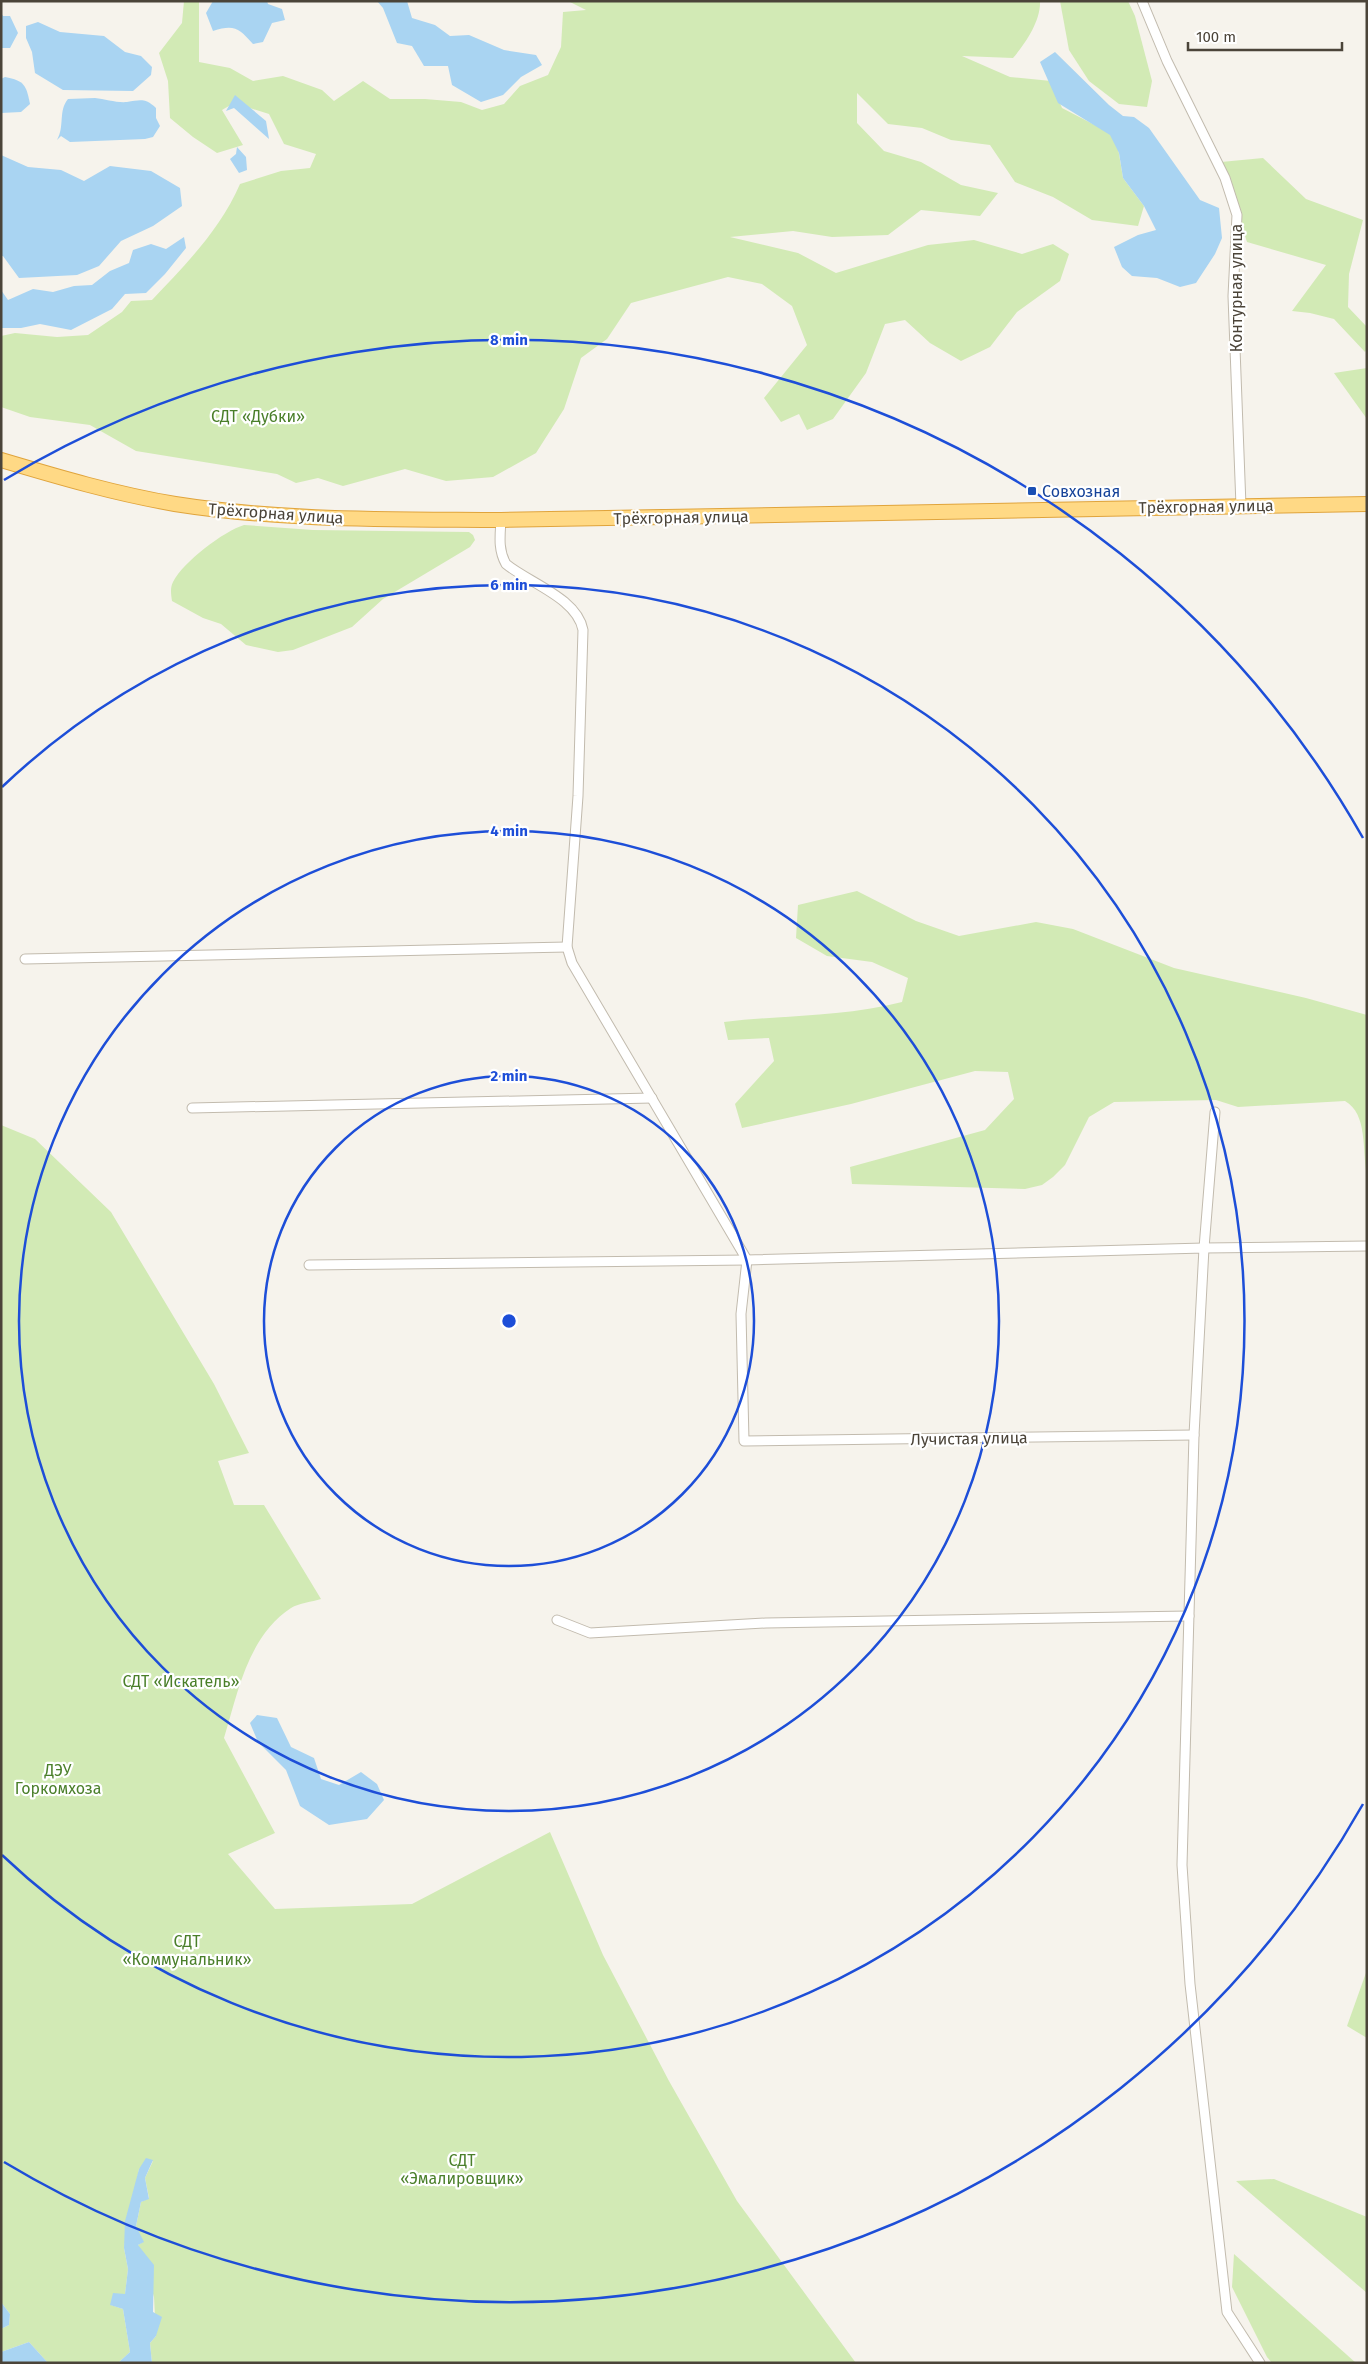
<svg xmlns="http://www.w3.org/2000/svg" width="1368" height="2364" viewBox="0 0 1368 2364" font-family="'Fira Sans',sans-serif">
<style>
.green{fill:#d2eab5}
.water{fill:#a9d4f2}
.lines{fill:none;stroke-linecap:round;stroke-linejoin:round}
.minor-casing{stroke:#c2bbae;stroke-width:11}
.trunk-casing{stroke:#e0a43c;stroke-width:16}
.minor{stroke:#fff;stroke-width:9}
.trunk{stroke:#ffd985;stroke-width:14}
.ring{fill:none;stroke:#1d4ed8;stroke-width:2.5}
.transit-dot{fill:#1a4fb4;stroke:#fff;stroke-width:2}
.labels{text-anchor:middle;stroke-width:4.5;stroke-linejoin:round;paint-order:stroke}
.street-label{font-size:16px;fill:#4b4439;stroke:#fff}
.park-label{font-size:16px;fill:#4a7f2a;stroke:#fff}
.transit-label{font-size:16px;fill:#164399;stroke:#fff;text-anchor:start}
.centre{fill:#1d4ed8;stroke:#fff;stroke-width:2.5}
.ring-label{font-size:15px;text-anchor:middle;font-weight:bold;fill:#1d4ed8;stroke:#fff;stroke-width:4.5;stroke-linejoin:round;paint-order:stroke}
</style>
<rect width="100%" height="100%" fill="#f6f3ec"/>
<g class="green">
<path d="M184 1H199V62L230 68 253 81 283 76 322 90 334 101 363 81 390 99H425L461 102 482 110 504 104 520 86 548 75 561 47 563 12 586 10 568 1H1040C1041 21 1025 44 1013 58L962 56 1010 77 1051 81 1062 108 1116 136 1123 178 1144 206 1138 226 1092 220 1053 197 1015 182 990 145 951 140 922 128 888 124 857 93V123L884 151 921 162 961 185 998 193 980 216 921 210 888 235 832 237 793 231 730 237 798 253 836 273 928 245 974 240 1022 254 1053 244 1069 254 1060 281 1017 312 990 347 961 361 930 343 905 320 885 324 866 373 833 419 807 430 799 414 781 422 764 398 807 345 792 306 762 284 728 277 631 303 607 339 581 358 564 409 536 453 493 477 446 481 405 469 343 486 318 478 296 483 277 474 136 451 90 425 30 417 1 407V336L15 333 57 337 88 335 122 312 131 301 152 300C186 264 220 230 240 184L281 171 310 168 316 154 284 144 269 114 234 103 222 110 243 145 217 153 193 137 170 118 168 81 159 53 182 23Z"/>
<polygon points="1060,1 1128,1 1135,16 1152,81 1147,107 1119,104 1089,81 1069,50"/>
<polygon points="1263,158 1306,199 1363,220 1349,274 1348,307 1367,327 1367,349 1365,352 1334,319 1310,313 1292,311 1326,265 1247,242 1221,162"/>
<polygon points="1367,368 1367,419 1334,373"/>
<path d="M244 525 313 530 469 532 473 535 475 540 470 547 383 599 352 627 293 650 278 652 246 645 221 624 203 618 172 601C171 594 170 588 173 582 183 562 224 531 244 525Z"/>
<path d="M857 891 916 921 959 936 1036 922 1073 929 1174 968 1306 998 1367 1015V1176C1362 1150 1368 1114 1345 1101L1238 1107 1216 1100 1114 1102 1089 1117 1065 1165 1053 1177 1042 1185 1025 1189 852 1184 850 1167 985 1130 1014 1099 1008 1072 975 1071 851 1104 742 1128 735 1104 774 1061 769 1038 728 1040 724 1022C783 1015 844 1017 902 1002L908 978 872 962 827 956 796 938 798 905Z"/>
<path d="M1 1125 35 1139 111 1212 214 1384 249 1453 218 1461 234 1505H264L321 1599C312 1602 299 1603 291 1608 248 1636 238 1692 224 1738L275 1833 228 1854 275 1909 412 1904 550 1832 603 1955 669 2081 737 2201 856 2363H152L150 2343 156 2336 154 2297 138 2245 143 2242 136 2226 141 2202 149 2198 145 2178 153 2161 139 2169 124 2248 128 2269 125 2295 111 2305 123 2309 130 2352 118 2363H48L29 2342 1 2352V2329L9 2325 10 2314 1 2302Z"/>
<polygon points="1367,1970 1367,2038 1347,2026"/>
<polygon points="1274,2179 1367,2217 1367,2293 1236,2181"/>
<polygon points="1234,2254 1356,2363 1272,2363 1267,2357 1232,2287"/>
</g>
<g class="water">
<path d="M213 1H267L268 4 282 9 285 20 272 23 263 42 253 44C239 28 234 24 213 31L206 13Z"/>
<polygon points="377,1 407,1 412,18 435,25 450,36 469,35 504,50 536,55 542,65 521,77 503,95 481,102 452,85 448,66 424,66 412,46 397,43 383,8"/>
<polygon points="1,13 3,16 10,16 18,33 10,48 1,48"/>
<polygon points="38,22 60,32 104,36 125,52 141,56 152,67 151,75 133,91 63,90 35,73 32,52 26,38 26,26"/>
<polygon points="1055,52 1109,105 1123,116 1134,117 1149,128 1200,200 1219,208 1222,238 1215,254 1196,283 1180,287 1157,278 1132,276 1122,267 1114,247 1138,235 1156,230 1144,206 1123,178 1119,153 1110,135 1058,103 1040,62"/>
<path d="M5 77C25 81 26 85 30 104L21 112 1 113V79Z"/>
<polygon points="235,95 266,121 269,139 234,108 226,111"/>
<path d="M95 98C105 99 117 103 127 102 141 100 145 98 156 108V118L160 126 153 137 145 139 70 142 61 136 57 140C65 126 58 111 68 99Z"/>
<polygon points="237,147 246,157 247,170 239,173 230,159 236,154"/>
<polygon points="1,155 28,167 61,170 84,181 110,166 151,171 180,188 182,206 153,226 121,241 99,266 77,275 19,278 3,256 1,256"/>
<polygon points="184,237 186,248 165,274 146,293 125,294 112,309 71,330 40,324 21,328 1,328 1,290 8,300 33,289 53,292 74,286 92,285 110,271 129,263 133,250 151,244 166,249"/>
<polygon points="257,1715 277,1718 291,1747 314,1758 321,1779 339,1785 361,1772 377,1784 384,1800 367,1819 329,1825 300,1806 286,1770 258,1742 250,1723"/>
<polygon points="146,2158 153,2160 145,2178 149,2199 141,2202 136,2226 144,2242 138,2245 154,2265 153,2312 162,2317 156,2336 150,2343 152,2363 118,2363 130,2352 123,2309 110,2305 113,2293 125,2294 128,2269 124,2248 125,2221 139,2169"/>
<polygon points="1,2302 10,2314 9,2325 1,2329"/>
<polygon points="29,2342 48,2363 1,2363 1,2352"/>
</g>
<g class="lines">
<g class="minor-casing">
<g id="minor">
<polyline points="1142,1 1167,61 1225,178 1237,215 1233,296 1241,506"/>
<path d="M501 520C500 536 498 550 506 564 529 583 577 598 583 630L578 796 567 947 572 963 747 1260 741 1314 744 1441 1194 1435"/>
<polyline points="25,959 567,947"/>
<polyline points="192,1108 652,1098"/>
<polyline points="1215,1112 1204,1248 1367,1246"/>
<polyline points="309,1265 747,1260 1204,1248 1194,1435 1182,1865 1190,1984 1227,2312 1260,2363"/>
<polyline points="557,1620 590,1633 766,1623 1189,1616"/>
</g>
</g>
<g class="trunk-casing">
<path id="trunk" d="M1 460C58 477 116 494 175 504 283 521 392 519 501 520L1367 504"/>
</g>
<use href="#minor" class="minor"/>
<use href="#trunk" class="trunk"/>
</g>
<g class="ring">
<circle cx="509" cy="1321" r="245"/>
<circle cx="509" cy="1321" r="490"/>
<path d="M2 787A736 736 0 1 1 2 1855"/>
<path d="M1363 1804A981 981 0 0 1 4 2162M4 480A981 981 0 0 1 1363 838"/>
</g>
<rect class="transit-dot" x="1027" y="486" width="10" height="10" rx="2.5"/>
<g class="labels">
<g class="street-label">
<text transform="translate(1236 288) rotate(-90)" y="6">Контурная улица</text>
<text transform="translate(1206 506) rotate(-1)" y="6">Трёхгорная улица</text>
<text transform="translate(276 513) rotate(4)" y="6">Трёхгорная улица</text>
<text transform="translate(681 517) rotate(-1)" y="6">Трёхгорная улица</text>
<text transform="translate(969 1438) rotate(-1)" y="6">Лучистая улица</text>
</g>
<g class="park-label">
<text x="258" y="422">СДТ «Дубки»</text>
<text x="181" y="1687">СДТ «Искатель»</text>
<text x="58" y="1776">ДЭУ<tspan x="58" dy="18">Горкомхоза</tspan></text>
<text x="187" y="1947">СДТ<tspan x="187" dy="18">«Коммунальник»</tspan></text>
<text x="462" y="2166">СДТ<tspan x="462" dy="18">«Эмалировщик»</tspan></text>
</g>
<g class="transit-label">
<text x="1042" y="497">Совхозная</text>
</g>
</g>
<circle cx="509" cy="1321" r="8" class="centre"/>
<g class="ring-label">
<text x="509" y="345">8 min</text>
<text x="509" y="590">6 min</text>
<text x="509" y="836">4 min</text>
<text x="509" y="1081">2 min</text>
</g>
<rect width="1368" height="2364" fill="none" stroke="#4b4439" stroke-width="5"/>
<path d="M1188 42v8h154v-8" fill="none" stroke="#4b4439" stroke-width="2.5"/>
<text x="1196" y="42" font-size="15" fill="#4b4439" stroke="#ffffff" stroke-width="4" paint-order="stroke">100 m</text>
</svg>
